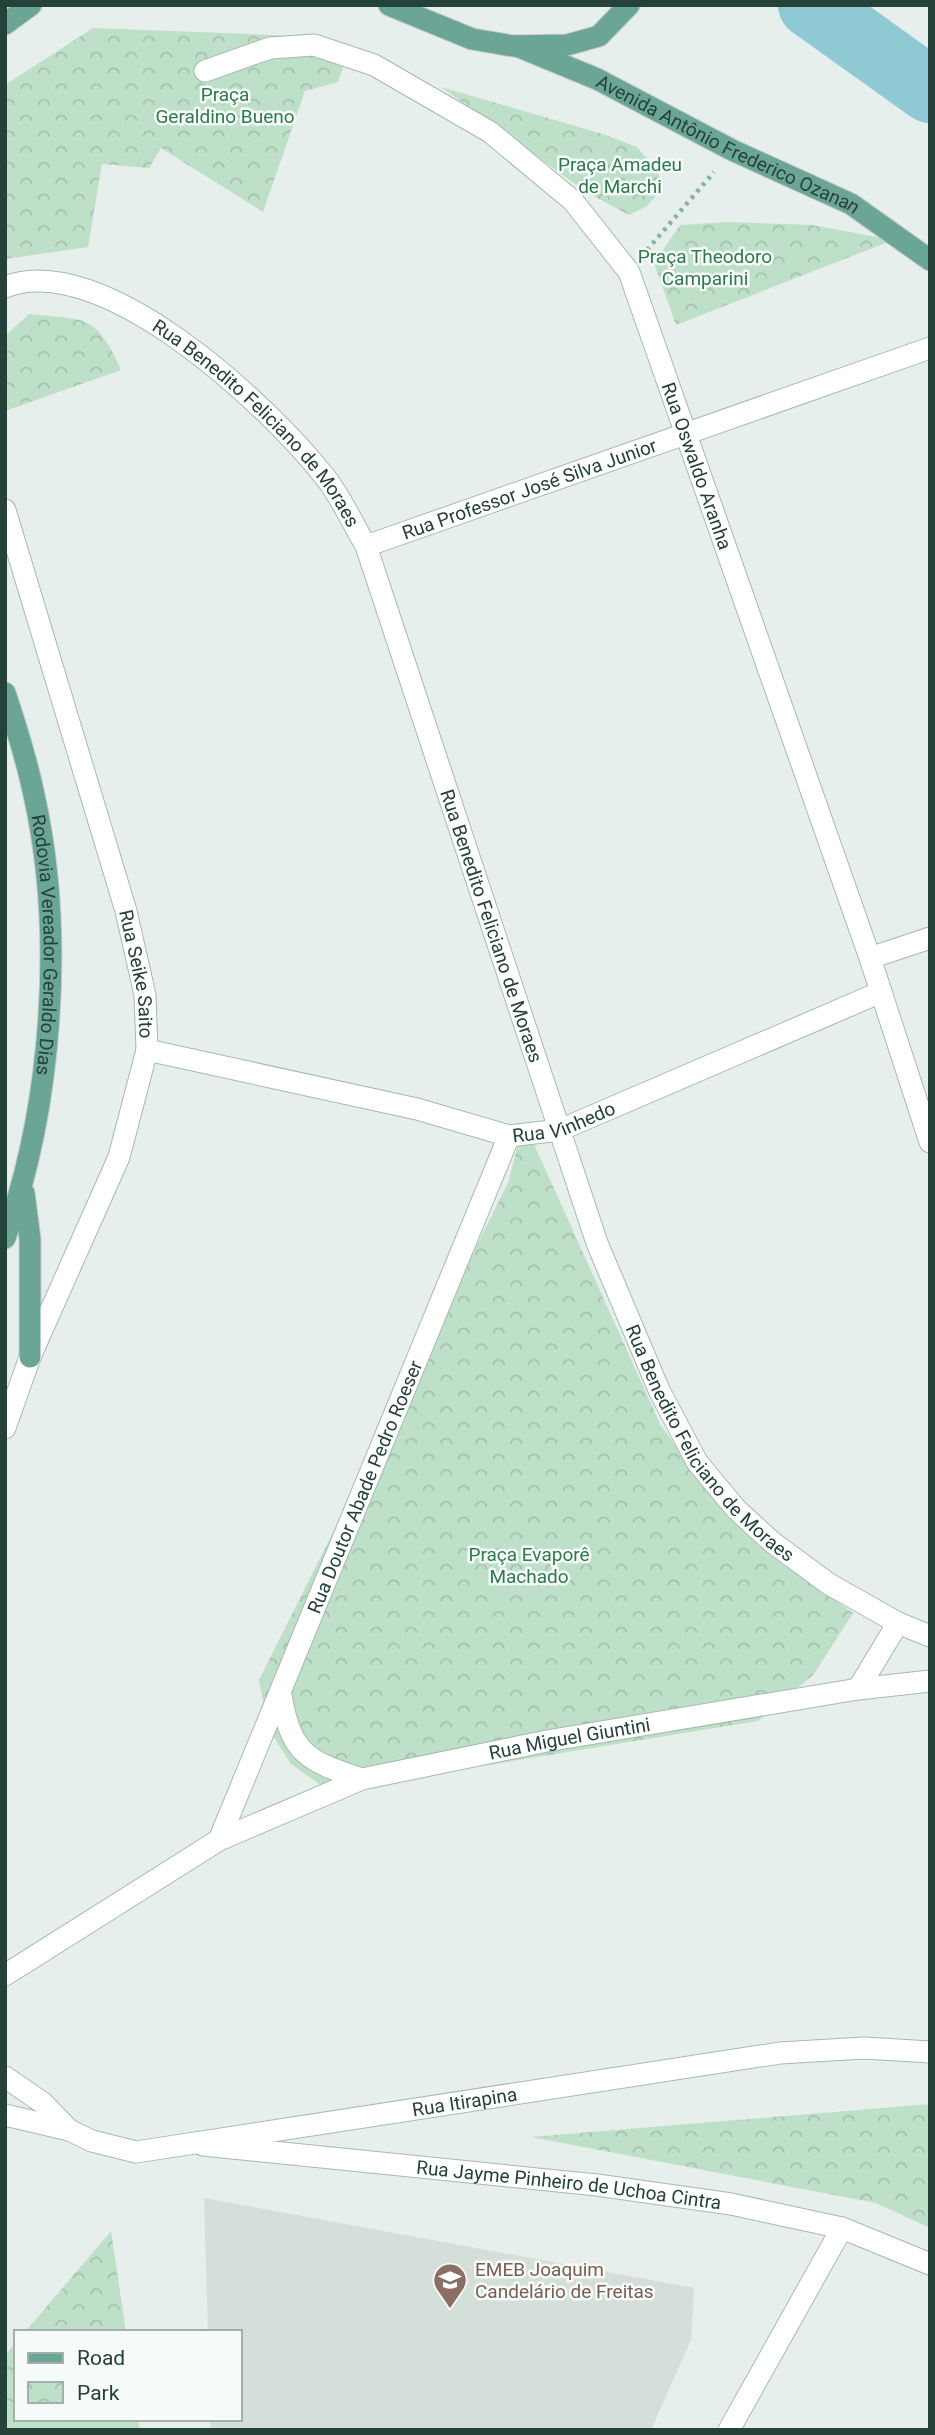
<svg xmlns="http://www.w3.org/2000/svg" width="935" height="2435" viewBox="0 0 935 2435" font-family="Roboto,sans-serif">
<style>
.built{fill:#d4dfda}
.park{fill:url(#park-crowns)}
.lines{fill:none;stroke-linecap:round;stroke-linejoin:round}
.river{stroke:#8ec9d4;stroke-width:66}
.minor-casing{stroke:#a8b8b2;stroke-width:23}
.secondary-casing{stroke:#a4bbb3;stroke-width:23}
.primary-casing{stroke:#c2cac8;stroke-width:23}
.path{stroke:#86b3a5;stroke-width:4.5;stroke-dasharray:3.5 5;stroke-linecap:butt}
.minor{stroke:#fff;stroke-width:21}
.secondary{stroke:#fff;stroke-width:21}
.primary{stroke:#6aa596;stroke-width:21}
.labels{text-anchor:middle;stroke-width:5;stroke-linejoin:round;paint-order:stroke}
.park-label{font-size:19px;fill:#2d7a4b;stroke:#f7fbf9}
.street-label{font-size:19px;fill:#24423a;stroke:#f7fbf9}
.education-label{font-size:19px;fill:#785e54;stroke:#f7fbf9;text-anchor:start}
</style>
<defs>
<pattern id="park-crowns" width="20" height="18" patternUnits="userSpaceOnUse" patternTransform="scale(1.75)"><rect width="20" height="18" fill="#bfe0c8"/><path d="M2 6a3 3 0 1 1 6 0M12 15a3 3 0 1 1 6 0" fill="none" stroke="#a4c1ad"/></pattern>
</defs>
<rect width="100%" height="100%" fill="#e6efeb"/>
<polygon class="built" points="204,2198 694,2288 691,2340 651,2430 211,2430 210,2419 240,2419 240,2332 208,2332"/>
<g class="park">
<polygon points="93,28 298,36 347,56 338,82 305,91 263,212 161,148 149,168 102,164 88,247 5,259 5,85"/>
<polygon points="441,87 606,135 637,147 658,171 662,189 647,206 629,215 586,192"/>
<polygon points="728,222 812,225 893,240 676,325 654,263 680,225"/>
<path d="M29 314C86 320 96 313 121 370L5 411V336Z"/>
<polygon points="524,1122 661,1426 721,1505 782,1564 853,1613 814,1674 758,1721 329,1791 291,1764 268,1728 259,1680 508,1183"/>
<polygon points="930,2104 930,2228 876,2203 531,2137"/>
<polygon points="111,2231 126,2332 25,2332"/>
<polygon points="16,2343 16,2419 138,2419 140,2430 5,2430 5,2355"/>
</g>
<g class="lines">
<polyline class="river" points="811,5 930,90"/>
<g class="minor-casing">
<g id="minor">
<path id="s1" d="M205 71 270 48 314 45 374 65 490 132 573 201 629 272 870 958 930 1142"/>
<path id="s2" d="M5 287C102 248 270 407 325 477 341 497 353 524 366 546L597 1243 659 1390 697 1462 736 1509 772 1542 829 1584 898 1623 930 1636"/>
<path id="s3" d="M5 510 126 911 145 995 147 1050 119 1157 30 1357"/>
<path id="s4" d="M366 546 930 348"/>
<polyline points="870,958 930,938"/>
<path id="s5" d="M147 1050 417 1109 509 1136 560 1130 881 992"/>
<polyline points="858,1689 898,1623"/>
<path d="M281 1695C291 1754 307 1761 362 1779"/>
<path id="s6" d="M219 1840 509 1136"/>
<path id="s7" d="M5 1975 219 1840 362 1779 547 1741 858 1689 930 1681"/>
<path id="s8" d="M203 2145 597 2185 731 2204 842 2228 930 2264"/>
<polyline points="729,2430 842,2228"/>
</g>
</g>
<g class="secondary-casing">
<g id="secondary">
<polyline points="5,1428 30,1357"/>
<polyline points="5,2077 43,2103 69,2130"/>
<path id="s9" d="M5 2115 69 2130 92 2141 136 2152 780 2053 864 2048 930 2052"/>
</g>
</g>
<g class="primary-casing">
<g id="primary">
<polyline points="389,5 472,39 513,46 567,45 599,36 629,5"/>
<polyline points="5,24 31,5"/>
<path id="s10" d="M517 46 597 79 732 150 851 204 930 260"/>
<path id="s11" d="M5 693C16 726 27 761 34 795 65 934 52 1106 5 1238"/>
<polyline points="24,1193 30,1239 30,1357"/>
</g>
</g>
<polyline class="path" points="647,250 714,172"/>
<use href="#minor" class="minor"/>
<use href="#secondary" class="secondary"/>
<use href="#primary" class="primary"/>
</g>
<defs>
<g id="school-pin" transform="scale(1.75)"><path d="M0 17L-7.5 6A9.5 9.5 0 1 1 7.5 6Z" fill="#8d6e63" stroke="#f7fbf9"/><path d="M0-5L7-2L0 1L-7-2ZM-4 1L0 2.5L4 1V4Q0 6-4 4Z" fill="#fff"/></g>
</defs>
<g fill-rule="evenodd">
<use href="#school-pin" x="450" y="2280"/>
</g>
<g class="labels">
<g class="park-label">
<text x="225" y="101">Praça<tspan x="225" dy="22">Geraldino Bueno</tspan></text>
<text x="620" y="171">Praça Amadeu<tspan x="620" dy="22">de Marchi</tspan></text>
<text x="705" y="263">Praça Theodoro<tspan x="705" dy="22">Camparini</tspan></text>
<text x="529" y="1561">Praça Evaporê<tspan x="529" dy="22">Machado</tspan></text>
</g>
<g class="street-label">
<text dy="7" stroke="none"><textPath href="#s10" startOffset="233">Avenida Antônio Frederico Ozanan</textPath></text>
<text dy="7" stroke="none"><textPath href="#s2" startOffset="303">Rua Benedito Feliciano de Moraes</textPath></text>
<text dy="7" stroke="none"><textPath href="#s1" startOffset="714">Rua Oswaldo Aranha</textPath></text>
<text dy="7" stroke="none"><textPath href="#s4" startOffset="173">Rua Professor José Silva Junior</textPath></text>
<text dy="7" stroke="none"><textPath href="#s2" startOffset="870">Rua Benedito Feliciano de Moraes</textPath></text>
<text dy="7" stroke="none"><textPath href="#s11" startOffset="257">Rodovia Vereador Geraldo Dias</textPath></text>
<text dy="7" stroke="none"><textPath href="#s3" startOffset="483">Rua Seike Saito</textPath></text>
<text dy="7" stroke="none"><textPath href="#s5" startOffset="429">Rua Vinhedo</textPath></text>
<text dy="7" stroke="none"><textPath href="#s2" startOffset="1437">Rua Benedito Feliciano de Moraes</textPath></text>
<text dy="7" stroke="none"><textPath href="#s6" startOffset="382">Rua Doutor Abade Pedro Roeser</textPath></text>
<text dy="7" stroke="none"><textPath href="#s7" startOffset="620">Rua Miguel Giuntini</textPath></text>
<text dy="7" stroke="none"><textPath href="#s9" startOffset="469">Rua Itirapina</textPath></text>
<text dy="7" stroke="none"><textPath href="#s8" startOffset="368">Rua Jayme Pinheiro de Uchoa Cintra</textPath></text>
</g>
<g class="education-label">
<text x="475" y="2276">EMEB Joaquim<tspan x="475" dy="22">Candelário de Freitas</tspan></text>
</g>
</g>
<rect width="935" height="2435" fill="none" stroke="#24423a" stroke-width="14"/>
<rect x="14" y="2330" width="228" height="91" fill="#f7fbf9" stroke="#a3b1ad" stroke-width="2"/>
<rect x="28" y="2353" width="35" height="10" fill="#6aa596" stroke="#a3b1ad" stroke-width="2"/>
<text x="77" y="2365" font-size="21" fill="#24423a">Road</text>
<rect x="28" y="2382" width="35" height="21" fill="url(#park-crowns)" stroke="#a3b1ad" stroke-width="2"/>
<text x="77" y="2400" font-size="21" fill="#24423a">Park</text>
</svg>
